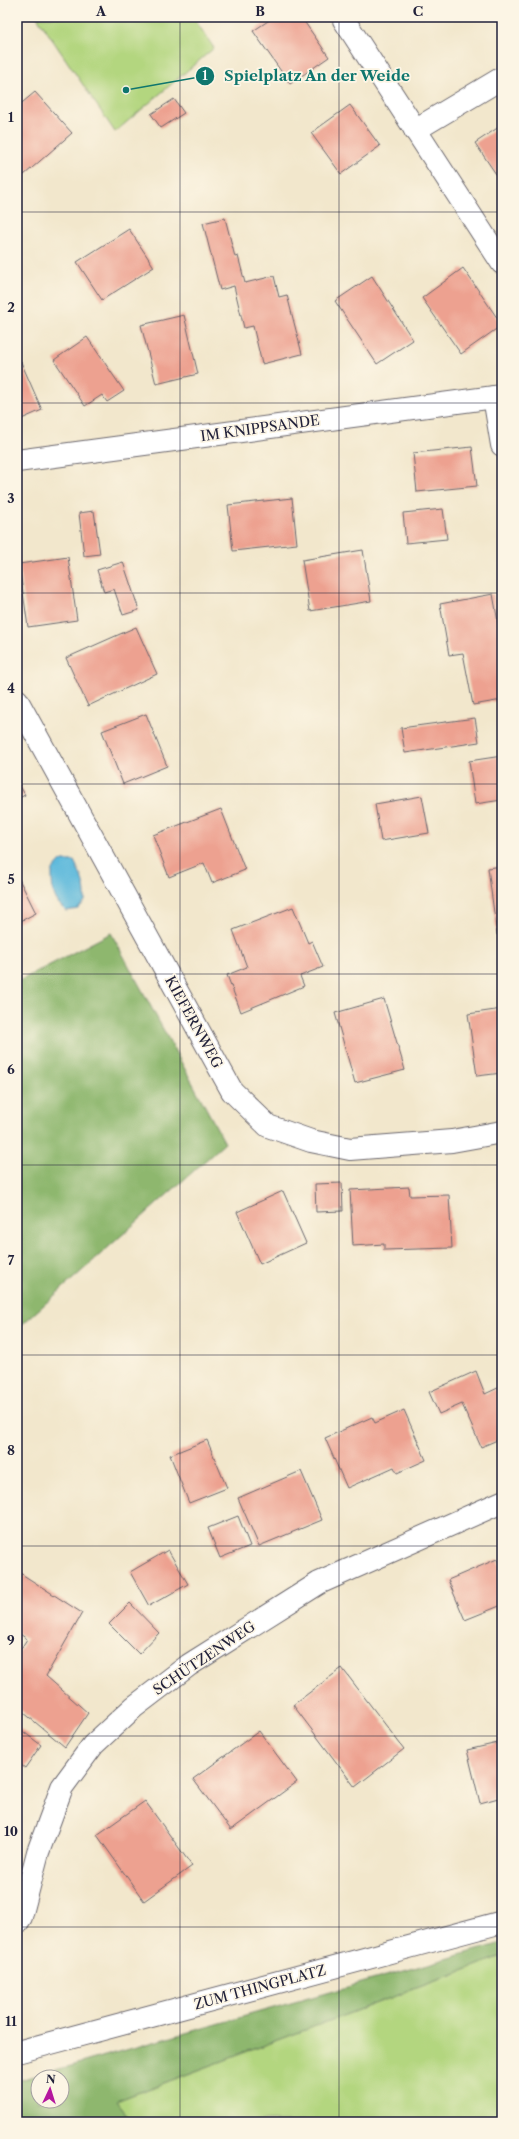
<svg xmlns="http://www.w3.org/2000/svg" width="519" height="2139" viewBox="0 0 519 2139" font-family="'Libre Caslon Text',serif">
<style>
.green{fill:#b3d67f;stroke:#6a7c5d}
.forest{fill:#8eb76e;stroke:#586c54;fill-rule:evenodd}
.water{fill:#5ebadc;stroke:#406e8c}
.building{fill:#eda190}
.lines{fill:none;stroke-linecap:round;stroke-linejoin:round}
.street-casing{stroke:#6b676e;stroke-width:24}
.street{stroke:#fff;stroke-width:22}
.grid{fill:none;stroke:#22223b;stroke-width:1;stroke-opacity:0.55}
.labels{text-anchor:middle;stroke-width:3.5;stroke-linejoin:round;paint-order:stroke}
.street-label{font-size:14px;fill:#22223b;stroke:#fcf5e5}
.leader{fill:none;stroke:#0f766e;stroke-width:1.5}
.callout-dot{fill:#0f766e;stroke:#fcf5e5;stroke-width:1.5}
.mark-label{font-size:12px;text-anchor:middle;font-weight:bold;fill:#fff}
.callout-label{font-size:15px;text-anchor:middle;font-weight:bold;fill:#0f766e;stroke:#fcf5e5;stroke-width:3.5;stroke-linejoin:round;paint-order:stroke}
.neatline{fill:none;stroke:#22223b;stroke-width:1.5}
.grid-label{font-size:13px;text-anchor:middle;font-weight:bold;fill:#22223b}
</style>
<rect width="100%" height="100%" fill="#fcf5e5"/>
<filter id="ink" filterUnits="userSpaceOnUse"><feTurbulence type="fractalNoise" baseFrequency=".025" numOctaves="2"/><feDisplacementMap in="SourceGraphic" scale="8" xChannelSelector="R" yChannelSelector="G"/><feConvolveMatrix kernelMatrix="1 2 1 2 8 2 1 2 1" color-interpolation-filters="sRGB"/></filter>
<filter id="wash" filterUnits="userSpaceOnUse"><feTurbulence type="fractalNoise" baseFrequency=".012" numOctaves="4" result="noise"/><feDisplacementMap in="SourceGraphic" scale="16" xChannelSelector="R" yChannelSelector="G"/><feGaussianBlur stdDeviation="0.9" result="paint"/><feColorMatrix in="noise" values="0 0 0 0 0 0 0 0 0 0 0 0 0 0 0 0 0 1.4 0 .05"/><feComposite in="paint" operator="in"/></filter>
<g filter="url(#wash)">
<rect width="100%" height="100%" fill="#f2e7cc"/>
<g class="green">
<polygon points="37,17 193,17 214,48 115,132"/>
<polygon points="502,1956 502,2122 132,2122 116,2101"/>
</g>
<g class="forest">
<polygon points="111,933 225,1143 17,1329 17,982"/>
<path d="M502 1943V1956L116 2101 132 2122H17V2081ZM38 2077H62V2101H38Z"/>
</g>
<path class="water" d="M61 861H74C81 875 86 886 85 901L78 909 66 911C52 899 52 889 52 871Z"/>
<g id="blocks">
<g class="building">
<polygon points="274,17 301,17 329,57 290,84 253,31"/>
<polygon points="35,92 72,133 24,175 17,166 17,107"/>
<polygon points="174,99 184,113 161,128 151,114"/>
<polygon points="350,105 380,146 341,174 311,133"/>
<polygon points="502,125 502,183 475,143"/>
<polygon points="225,218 235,257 238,256 245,283 274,276 279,297 287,295 302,354 262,364 253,326 244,328 234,286 220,290 203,223"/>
<polygon points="129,229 154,267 102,300 77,262"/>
<polygon points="463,268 502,325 461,354 422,298"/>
<polygon points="372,276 413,340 377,364 335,301"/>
<polygon points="184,315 198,374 156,384 141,325"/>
<polygon points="87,337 124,391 107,402 102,395 85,406 54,360"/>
<polygon points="21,362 42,410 17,421 17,363"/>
<polygon points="472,447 477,486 417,492 413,453"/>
<polygon points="292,498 297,544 233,551 228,505"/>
<polygon points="443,509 447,539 406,543 403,513"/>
<polygon points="94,511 100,554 84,556 79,513"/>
<polygon points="363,550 371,601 310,611 302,560"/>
<polygon points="68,557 77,620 28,627 19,564"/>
<polygon points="123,562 139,610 123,615 114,589 104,592 97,570"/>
<polygon points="493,594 502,645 502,700 473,705 463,653 449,655 440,604"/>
<polygon points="136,627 157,674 88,706 66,658"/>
<polygon points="146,714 167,766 123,784 102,731"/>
<polygon points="475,718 479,742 405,753 401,728"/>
<polygon points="502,756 502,800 475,804 469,761"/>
<polygon points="17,780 25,795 17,799"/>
<polygon points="422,796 429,833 381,841 375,804"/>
<polygon points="221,809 245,870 212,883 204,863 169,877 153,835"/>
<polygon points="502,866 502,934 497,935 488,868"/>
<polygon points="17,875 36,913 17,923"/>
<polygon points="293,907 308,943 312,941 323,967 300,976 304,986 241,1012 227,975 247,967 233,930"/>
<polygon points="384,999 405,1070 355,1083 335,1013"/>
<polygon points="502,1009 502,1073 477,1076 468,1014"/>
<polygon points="342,1183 343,1211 316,1212 315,1184"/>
<polygon points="409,1187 410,1196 449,1195 452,1248 384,1250 384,1244 353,1246 350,1190"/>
<polygon points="283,1191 306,1243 260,1264 237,1212"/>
<polygon points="476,1371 485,1394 502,1386 502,1438 481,1447 462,1404 439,1414 429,1392"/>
<polygon points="404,1410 426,1460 397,1473 394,1467 347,1488 325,1438 372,1417 375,1423"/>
<polygon points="207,1440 227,1488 189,1503 170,1455"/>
<polygon points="301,1471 322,1520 259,1546 238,1498"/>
<polygon points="238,1516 250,1546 220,1558 208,1528"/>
<polygon points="168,1550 188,1584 149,1606 130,1572"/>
<polygon points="497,1559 502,1571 502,1605 465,1620 448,1580"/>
<polygon points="17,1571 82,1613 46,1676 88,1713 65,1747 17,1707 17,1655 27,1639 17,1632"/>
<polygon points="130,1603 159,1633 139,1654 109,1624"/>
<polygon points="342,1668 404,1749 355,1787 293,1705"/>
<polygon points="17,1727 41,1745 25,1768 17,1762"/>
<polygon points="259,1731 297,1782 231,1830 193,1779"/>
<polygon points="502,1742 502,1797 480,1803 467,1750"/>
<polygon points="145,1801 192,1866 144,1901 97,1835"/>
</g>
</g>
</g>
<g filter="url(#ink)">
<use href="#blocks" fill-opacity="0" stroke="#6b676e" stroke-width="1"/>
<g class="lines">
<g class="street-casing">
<g id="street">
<polyline points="344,20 502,263"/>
<polyline points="415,130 502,78"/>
<polyline points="494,397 502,445"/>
<polyline points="17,461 502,396"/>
<polyline points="17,700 232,1091 268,1126 311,1141 350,1149 452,1141 502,1132"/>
<polyline points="17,1923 21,1917 38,1852 62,1787 93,1745 134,1707 189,1665 319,1583 502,1502"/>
<polyline points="17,2052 502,1922"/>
</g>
</g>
<use href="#street" class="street"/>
</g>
</g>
<path class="grid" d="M180 17V2122M339 17V2122M17 212H502M17 403H502M17 593H502M17 784H502M17 974H502M17 1165H502M17 1355H502M17 1546H502M17 1736H502M17 1927H502"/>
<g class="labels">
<g class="street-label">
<text transform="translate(260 428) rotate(-8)" y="5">IM KNIPPSANDE</text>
<text transform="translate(194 1022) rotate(61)" y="5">KIEFERNWEG</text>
<text transform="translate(204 1658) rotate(-34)" y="5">SCHÜTZENWEG</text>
<text transform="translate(260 1987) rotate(-15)" y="5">ZUM THINGPLATZ</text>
</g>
</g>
<path class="leader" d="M126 90L205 76"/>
<g class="callout-dot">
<circle cx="126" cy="90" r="4"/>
<circle cx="205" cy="76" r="10"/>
</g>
<g class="mark-label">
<text x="205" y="80">1</text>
</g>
<g class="callout-label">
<text x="317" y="81">Spielplatz An der Weide</text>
</g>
<rect width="519" height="2139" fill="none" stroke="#fcf5e5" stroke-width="44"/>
<g transform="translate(50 2089) rotate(4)"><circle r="19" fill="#fcf5e5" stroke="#a5a1a1"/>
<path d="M0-3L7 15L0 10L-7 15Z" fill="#b5179e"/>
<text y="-6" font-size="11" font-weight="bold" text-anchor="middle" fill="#22223b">N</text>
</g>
<rect x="22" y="22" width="475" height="2095" class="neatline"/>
<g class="grid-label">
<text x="101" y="16">A</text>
<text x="260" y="16">B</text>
<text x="418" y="16">C</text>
<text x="11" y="122">1</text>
<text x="11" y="312">2</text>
<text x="11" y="503">3</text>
<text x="11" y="693">4</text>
<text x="11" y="884">5</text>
<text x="11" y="1074">6</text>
<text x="11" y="1265">7</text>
<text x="11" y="1455">8</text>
<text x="11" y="1645">9</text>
<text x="11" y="1836">10</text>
<text x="11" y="2026">11</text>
</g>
</svg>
